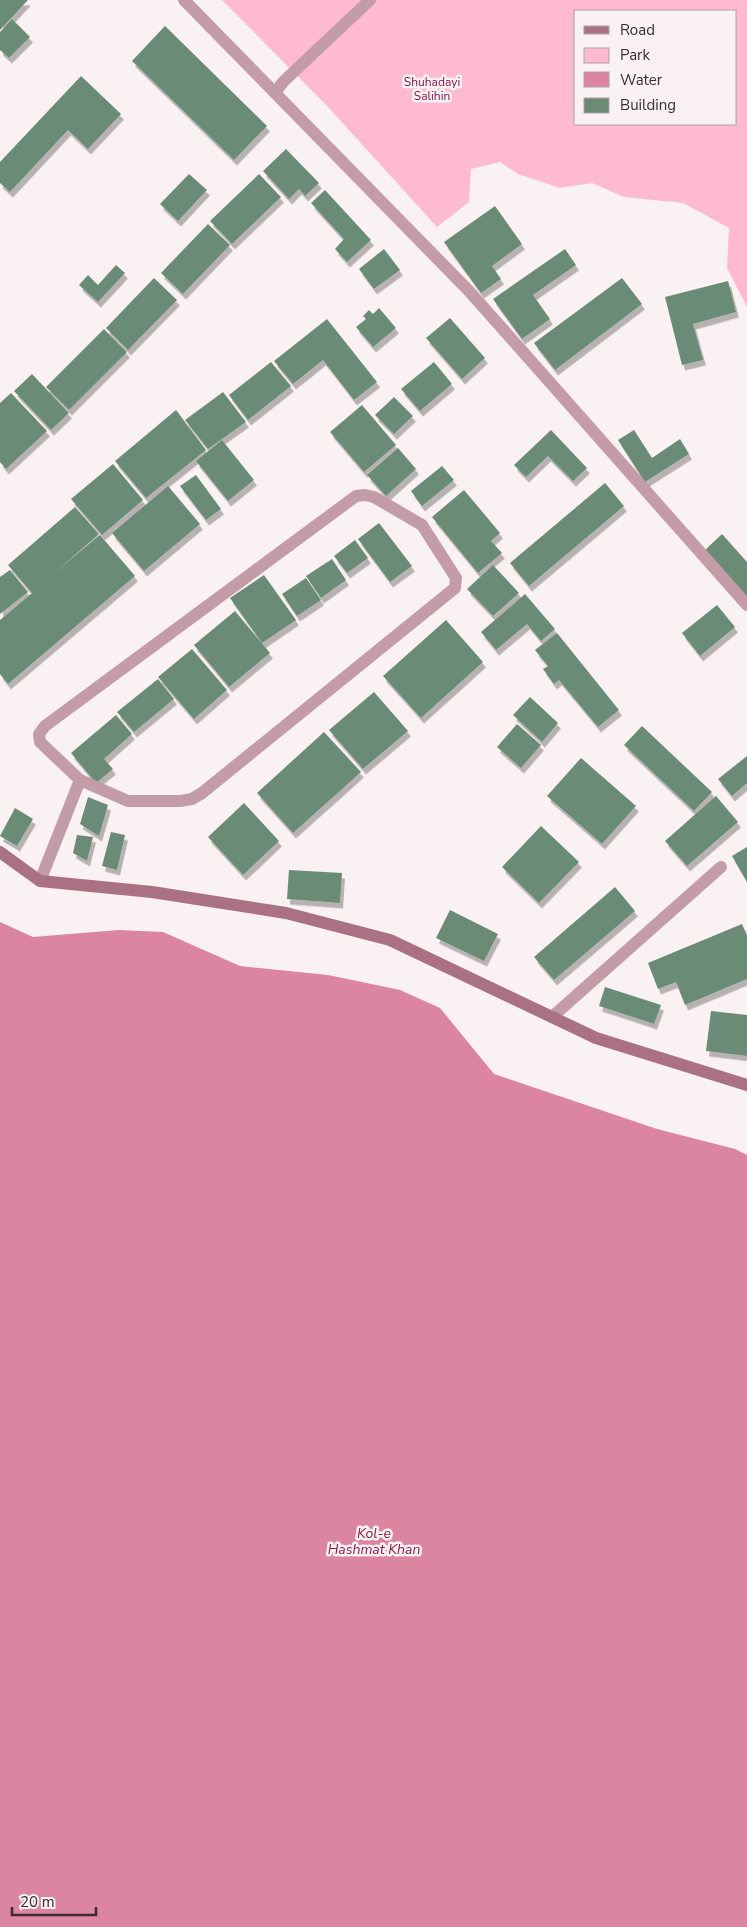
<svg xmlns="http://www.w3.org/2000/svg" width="747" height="1927" viewBox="0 0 747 1927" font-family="'Nunito Sans',sans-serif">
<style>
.green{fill:#febacf;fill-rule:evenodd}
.water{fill:#db85a1}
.building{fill:#6b8b74;filter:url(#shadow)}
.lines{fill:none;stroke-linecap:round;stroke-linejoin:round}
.lane{stroke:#c49ca7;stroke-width:12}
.street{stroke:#c49ca7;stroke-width:12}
.secondary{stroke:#a97183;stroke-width:12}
.labels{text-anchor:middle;stroke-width:5;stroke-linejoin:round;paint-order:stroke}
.park-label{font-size:12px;fill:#7a1443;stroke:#faf1f3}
.water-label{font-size:14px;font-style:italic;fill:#85204c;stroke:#faf1f3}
</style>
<defs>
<filter id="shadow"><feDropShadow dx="3" dy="5.5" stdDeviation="0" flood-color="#0004"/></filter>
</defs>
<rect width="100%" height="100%" fill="#faf1f3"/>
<path class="green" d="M222 0H747V307L727 268 729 228 683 203 624 197 592 183 560 188 518 174 500 162 471 169 469 202 437 227 329 108ZM576 11H736V124H576Z"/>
<polygon class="water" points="0,922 33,937 119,930 163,932 240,966 328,975 400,990 440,1008 494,1074 657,1129 735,1149 747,1155 747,1927 0,1927"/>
<g class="building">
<polygon points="0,0 28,0 0,30"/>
<polygon points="12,19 30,37 9,58 0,50 0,32"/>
<polygon points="165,26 267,126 234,160 132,61"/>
<polygon points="81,76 121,114 88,149 68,130 10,192 0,183 0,162"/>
<polygon points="286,149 319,183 305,196 299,189 289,199 263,171"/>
<polygon points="189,174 207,190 178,221 160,204"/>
<polygon points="259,174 281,197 232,244 210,221"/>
<polygon points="325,190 371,240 347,262 335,249 344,239 311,203"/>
<polygon points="495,206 522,244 492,266 501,279 481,293 444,242"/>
<polygon points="208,224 230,245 183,294 161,273"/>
<polygon points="384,249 400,270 374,289 359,269"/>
<polygon points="565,249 576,265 533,295 550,319 522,339 493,299"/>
<polygon points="116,265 125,273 98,302 79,285 88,275 98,285"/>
<polygon points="154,278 177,300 128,350 106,328"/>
<polygon points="622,278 642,304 555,370 534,343"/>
<polygon points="728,281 736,312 693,324 703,360 682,365 665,297"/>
<polygon points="379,308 396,328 373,347 356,327 366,319 363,316 369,310 373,314"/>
<polygon points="450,318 485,358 462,379 426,338"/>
<polygon points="327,319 377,382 354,400 323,360 293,384 274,361"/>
<polygon points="104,329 127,352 69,410 46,387"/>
<polygon points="271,362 291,386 248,420 229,395"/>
<polygon points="434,362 452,384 420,411 401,389"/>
<polygon points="32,374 69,413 51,430 14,391"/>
<polygon points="223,392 246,422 208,449 185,420"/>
<polygon points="11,393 47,431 6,469 0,462 0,403"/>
<polygon points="394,397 413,416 394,434 375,415"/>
<polygon points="362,405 396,445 364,472 330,432"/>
<polygon points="176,410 206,450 146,498 115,461"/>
<polygon points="551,430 587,468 573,481 548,456 526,477 514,465"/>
<polygon points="634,430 652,458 680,439 689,454 645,482 618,440"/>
<polygon points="222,440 254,480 228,501 196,461"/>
<polygon points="398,448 416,469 386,496 367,475"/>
<polygon points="113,464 143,500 102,535 71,499"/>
<polygon points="442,466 454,480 422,506 411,491"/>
<polygon points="196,475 221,509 206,520 180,486"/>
<polygon points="605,483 624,506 529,586 510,563"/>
<polygon points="168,486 200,524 144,571 112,533"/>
<polygon points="464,490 500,533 491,541 502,553 478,573 432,517"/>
<polygon points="75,507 99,534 54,573 100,535 135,576 8,684 0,674 0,620 32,593 8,565"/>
<polygon points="379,523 412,566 390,582 358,539"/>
<polygon points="722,534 747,562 747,600 703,552"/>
<polygon points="355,540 368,558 347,573 334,556"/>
<polygon points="332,559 346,580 321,598 306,576"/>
<polygon points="493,565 519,593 493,616 467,589"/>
<polygon points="10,570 28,592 0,614 0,577"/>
<polygon points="264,575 296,620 262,643 230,598"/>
<polygon points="306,578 321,600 297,616 282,594"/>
<polygon points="525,594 555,629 541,641 527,624 496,650 481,632"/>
<polygon points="717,605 735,627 700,656 682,633"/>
<polygon points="235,611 270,653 229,687 194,645"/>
<polygon points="446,620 483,662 421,718 383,676"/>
<polygon points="557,633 619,710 598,727 559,680 554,684 543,669 548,666 535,650"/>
<polygon points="192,649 227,690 194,719 158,677"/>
<polygon points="158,679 174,699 134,732 117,712"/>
<polygon points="374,692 408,731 363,769 329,730"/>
<polygon points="530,697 558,723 542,742 513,715"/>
<polygon points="116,715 132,734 104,759 113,769 96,783 71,753"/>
<polygon points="517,724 541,745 521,768 497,747"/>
<polygon points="642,726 712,792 694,811 624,745"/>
<polygon points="324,732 361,772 293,833 257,793"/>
<polygon points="747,756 747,783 732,796 718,779"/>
<polygon points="581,758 636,806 602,844 547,796"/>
<polygon points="716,796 738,822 687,866 665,841"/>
<polygon points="88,797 108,805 99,836 80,824"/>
<polygon points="244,803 279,841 243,875 208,837"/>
<polygon points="15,808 33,819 17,846 0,836"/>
<polygon points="541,826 579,862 539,903 502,867"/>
<polygon points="111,832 125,835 117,870 102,866"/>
<polygon points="77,835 93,837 87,861 73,853"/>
<polygon points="747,847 747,882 732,856"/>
<polygon points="289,870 342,873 340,903 287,899"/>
<polygon points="615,887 635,911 554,980 534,957"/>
<polygon points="450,910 498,934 484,961 436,938"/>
<polygon points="742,924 747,936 747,979 685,1005 676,982 658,989 648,963"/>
<polygon points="605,987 661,1005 654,1024 599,1006"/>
<polygon points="711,1011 747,1015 747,1056 706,1051"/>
</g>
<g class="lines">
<g class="lane">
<polyline points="275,93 283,82 370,0"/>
<polygon points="365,495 374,497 422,525 456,578 455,588 202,793 192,799 180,801 128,801 80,780 40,742 39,734 45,726 356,496"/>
<polyline points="40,881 80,780"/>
<polyline points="552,1017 721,867"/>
</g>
<polyline class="street" points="184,0 469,291 747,605"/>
<polyline class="secondary" points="0,852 40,881 152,892 286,913 390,940 596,1038 747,1085"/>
</g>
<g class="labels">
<g class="park-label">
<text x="432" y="86">Shuhadayi<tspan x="432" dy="14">Salihin</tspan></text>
</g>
<g class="water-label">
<text x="374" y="1538">Kol-e<tspan x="374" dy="16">Hashmat Khan</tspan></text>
</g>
</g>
<rect x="574" y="10" width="162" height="115" fill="#faf1f3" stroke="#aea2a5"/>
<rect x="584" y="26" width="25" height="8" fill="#a97183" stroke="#aea2a5"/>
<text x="620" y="35" font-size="15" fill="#3c2c31">Road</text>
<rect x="584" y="48" width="25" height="15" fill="#febacf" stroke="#aea2a5"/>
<text x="620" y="60" font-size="15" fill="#3c2c31">Park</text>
<rect x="584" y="72" width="25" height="15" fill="#db85a1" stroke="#aea2a5"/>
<text x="620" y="85" font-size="15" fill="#3c2c31">Water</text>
<rect x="584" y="98" width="25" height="15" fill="#6b8b74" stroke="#aea2a5"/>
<text x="620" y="110" font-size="15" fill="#3c2c31">Building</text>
<path d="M12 1907v8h84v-8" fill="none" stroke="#3c2c31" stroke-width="2.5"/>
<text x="20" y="1907" font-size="15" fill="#3c2c31" stroke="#faf1f3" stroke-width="4" paint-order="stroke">20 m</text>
</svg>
